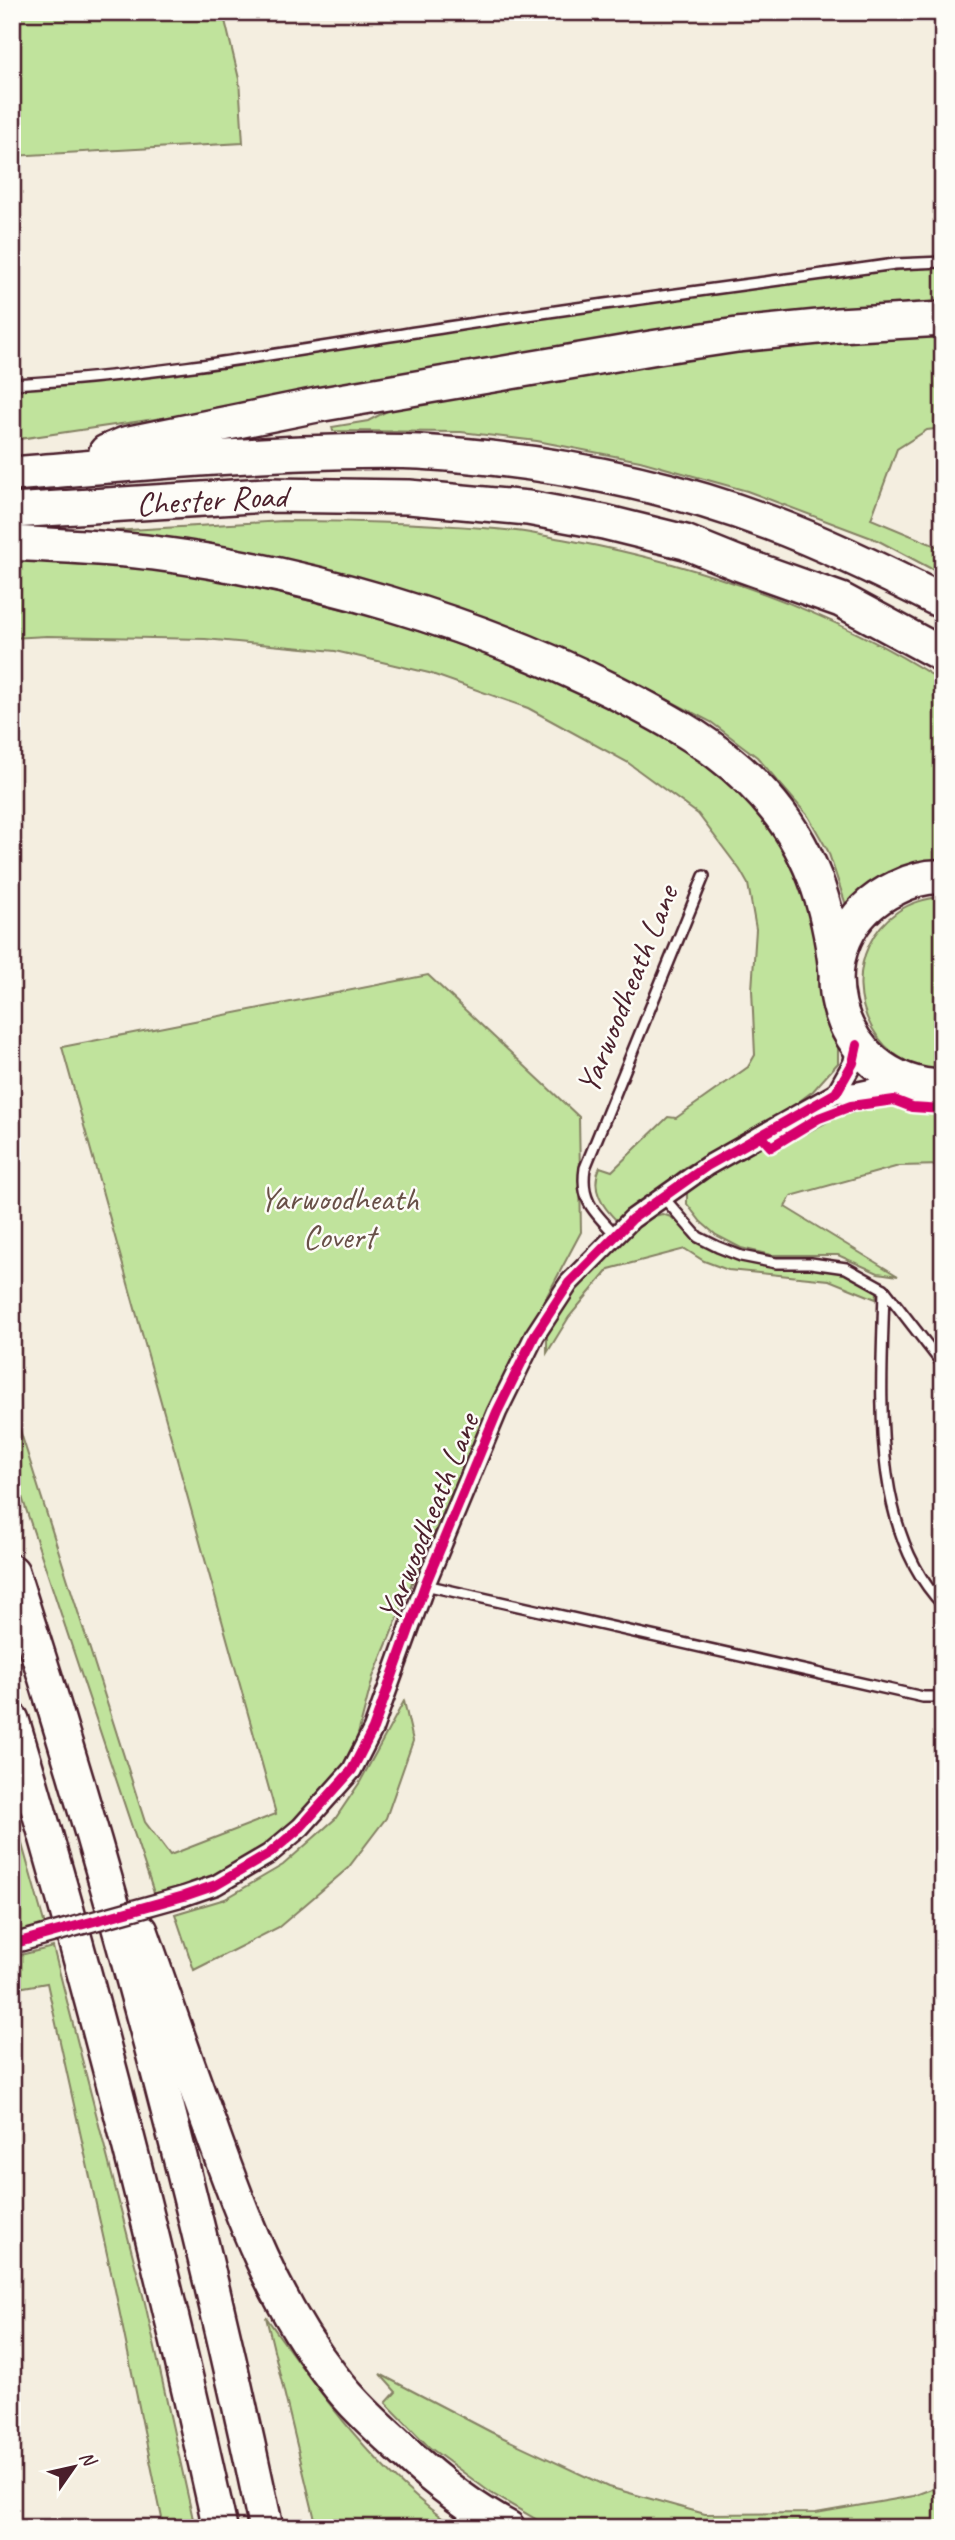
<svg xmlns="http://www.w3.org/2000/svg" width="955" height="2540" viewBox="0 0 955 2540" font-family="Caveat,sans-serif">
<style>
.green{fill:#c0e39c;stroke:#858164;stroke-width:2}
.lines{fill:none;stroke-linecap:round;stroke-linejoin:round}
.lane-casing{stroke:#4a1f2b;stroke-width:14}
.street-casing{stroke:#4a1f2b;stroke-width:23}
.highway-casing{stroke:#4a1f2b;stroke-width:38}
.lane{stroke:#fdfcf7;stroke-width:9}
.street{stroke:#fdfcf7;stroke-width:18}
.highway{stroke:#fdfcf7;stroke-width:33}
.street-bridge-casing{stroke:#4a1f2b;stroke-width:23;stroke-linecap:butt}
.street-bridge{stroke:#fdfcf7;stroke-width:18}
.cycleway-casing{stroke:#fdfcf7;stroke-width:15}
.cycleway{stroke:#d6006c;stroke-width:10}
.labels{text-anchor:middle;stroke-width:5;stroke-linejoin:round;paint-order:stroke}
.street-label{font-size:33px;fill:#4a1f2b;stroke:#fdfcf7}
.park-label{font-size:33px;fill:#685047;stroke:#fdfcf7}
</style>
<rect width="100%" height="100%" fill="#f4eee0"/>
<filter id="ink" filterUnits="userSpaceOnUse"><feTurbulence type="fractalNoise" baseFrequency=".0143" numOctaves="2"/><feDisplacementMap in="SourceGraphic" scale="14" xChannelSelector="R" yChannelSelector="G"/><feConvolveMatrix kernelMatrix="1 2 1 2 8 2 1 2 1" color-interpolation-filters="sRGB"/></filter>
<g filter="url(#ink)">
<g class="green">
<polygon points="12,12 223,12 239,79 243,143 12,156"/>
<polygon points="943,266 943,303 12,440 12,386 113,379 274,359 480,326 836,276"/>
<polygon points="943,335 943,428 927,430 897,449 871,519 943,549 943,575 877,540 747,491 640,461 537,441 461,432 333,431 332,427 368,421 389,410 514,385 678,358 835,342"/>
<path d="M283 521C361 521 438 523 516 531 535 533 554 538 573 541 700 565 834 611 943 682V865L849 914 828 851 808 816 757 757 711 722 655 693 522 631 425 597 307 566 195 542 112 537 113 531Z"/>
<path d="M12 560 81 563 173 572 254 587 383 619 490 655 591 698 678 742 736 787 764 819 786 852 804 887 838 1048V1063L813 1091 769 1124 687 1166 617 1221C602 1206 590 1189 600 1167L612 1171 668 1117 676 1118 748 1067 755 1055 752 990 756 929 748 884 740 870 698 814 627 762 528 708 429 673 335 651 205 639 47 636 12 638Z"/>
<path d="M943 896V1072C929 1069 914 1067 902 1059 849 1027 846 947 897 912 911 902 926 899 943 896Z"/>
<polygon points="428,975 579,1117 581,1232 506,1373 414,1578 373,1677 356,1742 331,1786 293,1828 231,1870 183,1891 156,1899 12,1467 12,1405 145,1822 170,1855 276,1814 62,1047"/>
<polygon points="897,1104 943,1110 943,1165 899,1166 791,1196 785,1207 898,1276 878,1273 838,1255 771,1255 741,1248 716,1235 701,1222 687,1204 687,1189 712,1172 765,1146 770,1153 838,1116 876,1107"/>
<polygon points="662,1214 671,1217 711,1249 741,1260 779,1267 843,1270 878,1288 876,1299 829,1280 728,1270 704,1261 685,1249 609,1269 569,1317 547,1353 547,1335 566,1302 611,1246 644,1219"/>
<polygon points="404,1701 413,1741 386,1818 348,1868 279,1927 194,1970 175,1914 225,1899 283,1865 335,1819 360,1782"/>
<polygon points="12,1809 46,1929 12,1938 12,1888 19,1885 12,1860"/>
<polygon points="53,1947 145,2303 195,2528 164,2528 115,2290 47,1983 12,1989 12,1957"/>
<path d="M266 2317C320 2394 377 2474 456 2528H317Z"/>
<polygon points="380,2374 491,2432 608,2487 705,2514 816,2513 914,2496 943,2485 943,2528 551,2528 491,2493 429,2447 386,2403 396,2392"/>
</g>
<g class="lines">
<g class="lane-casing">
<g id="lane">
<path d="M12 384C159 376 304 349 448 327 597 304 746 285 895 264L943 262"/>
<path d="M663 1197 698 1237 718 1247 741 1256 776 1263H811L846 1268 884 1289C882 1387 868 1528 943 1605"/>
<path d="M616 1235C594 1212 580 1201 585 1168L704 876"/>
<polyline points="884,1289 943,1365"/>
<polyline points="425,1585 923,1697 943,1697"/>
</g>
</g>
<g class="street-casing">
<g id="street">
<polyline points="836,1093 856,1092 903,1082"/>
<polyline points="184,1896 216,1885 269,1854 301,1827 352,1770 373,1729 425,1585 497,1412 535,1335 569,1283 632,1219 707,1166 836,1093 853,1063 857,1045"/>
</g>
</g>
<g class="highway-casing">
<g id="highway">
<polyline points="106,452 125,444 317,405 651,348 737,335 838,325 943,319"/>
<path d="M12 474C109 466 205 457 302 453 341 452 380 450 419 452 537 459 659 481 770 523 829 545 886 573 943 602"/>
<path id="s1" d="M12 511 266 495 409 497 528 508 604 522 685 542 737 563 841 600 943 655"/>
<path d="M12 543C60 546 107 547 154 553 308 573 475 622 613 691 668 719 722 748 764 795 810 846 829 905 836 972"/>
<path d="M943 877C927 876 910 881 896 888 794 936 831 1085 943 1087"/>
<path d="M12 1572C113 1886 198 2205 266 2528"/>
<path d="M12 1720C92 1987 160 2256 220 2528"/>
<path d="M141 1931C164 1996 186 2061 210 2126 241 2214 274 2303 332 2377 353 2405 380 2429 406 2453 436 2481 471 2508 508 2528"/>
</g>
</g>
<use href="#lane" class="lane"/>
<use href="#street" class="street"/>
<use href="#highway" class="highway"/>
<g class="street-bridge-casing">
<polyline id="street-bridge" points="19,1942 184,1896"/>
</g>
<use href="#street-bridge" class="street-bridge"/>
<g class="cycleway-casing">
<g id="cycleway">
<polyline points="762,1137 771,1147 819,1118 851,1106 894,1100 912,1107 943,1109"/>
<polyline points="12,1944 184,1896 216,1885 269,1854 301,1827 352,1770 373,1729 425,1585 497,1412 535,1335 569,1283 632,1219 707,1166 836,1093 853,1063 857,1045"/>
</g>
</g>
<use href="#cycleway" class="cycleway"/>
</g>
</g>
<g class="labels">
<g class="street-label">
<text dy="12" stroke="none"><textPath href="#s1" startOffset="200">Chester Road</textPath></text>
<text transform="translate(626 989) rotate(-68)" y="12">Yarwoodheath Lane</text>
<text transform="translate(427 1517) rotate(-68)" y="12">Yarwoodheath Lane</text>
</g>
<g class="park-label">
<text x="339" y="1210">Yarwoodheath<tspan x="339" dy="38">Covert</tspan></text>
</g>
</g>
<rect width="955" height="2540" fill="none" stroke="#fdfcf7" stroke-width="42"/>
<rect x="21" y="21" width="913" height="2498" fill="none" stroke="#4a1f2b" stroke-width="2.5" filter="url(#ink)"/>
<g transform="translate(74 2467) rotate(56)" stroke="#fdfcf7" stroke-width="5" paint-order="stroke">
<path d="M0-5L12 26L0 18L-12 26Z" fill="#4a1f2b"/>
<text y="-10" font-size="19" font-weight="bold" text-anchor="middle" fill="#4a1f2b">N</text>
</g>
</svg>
